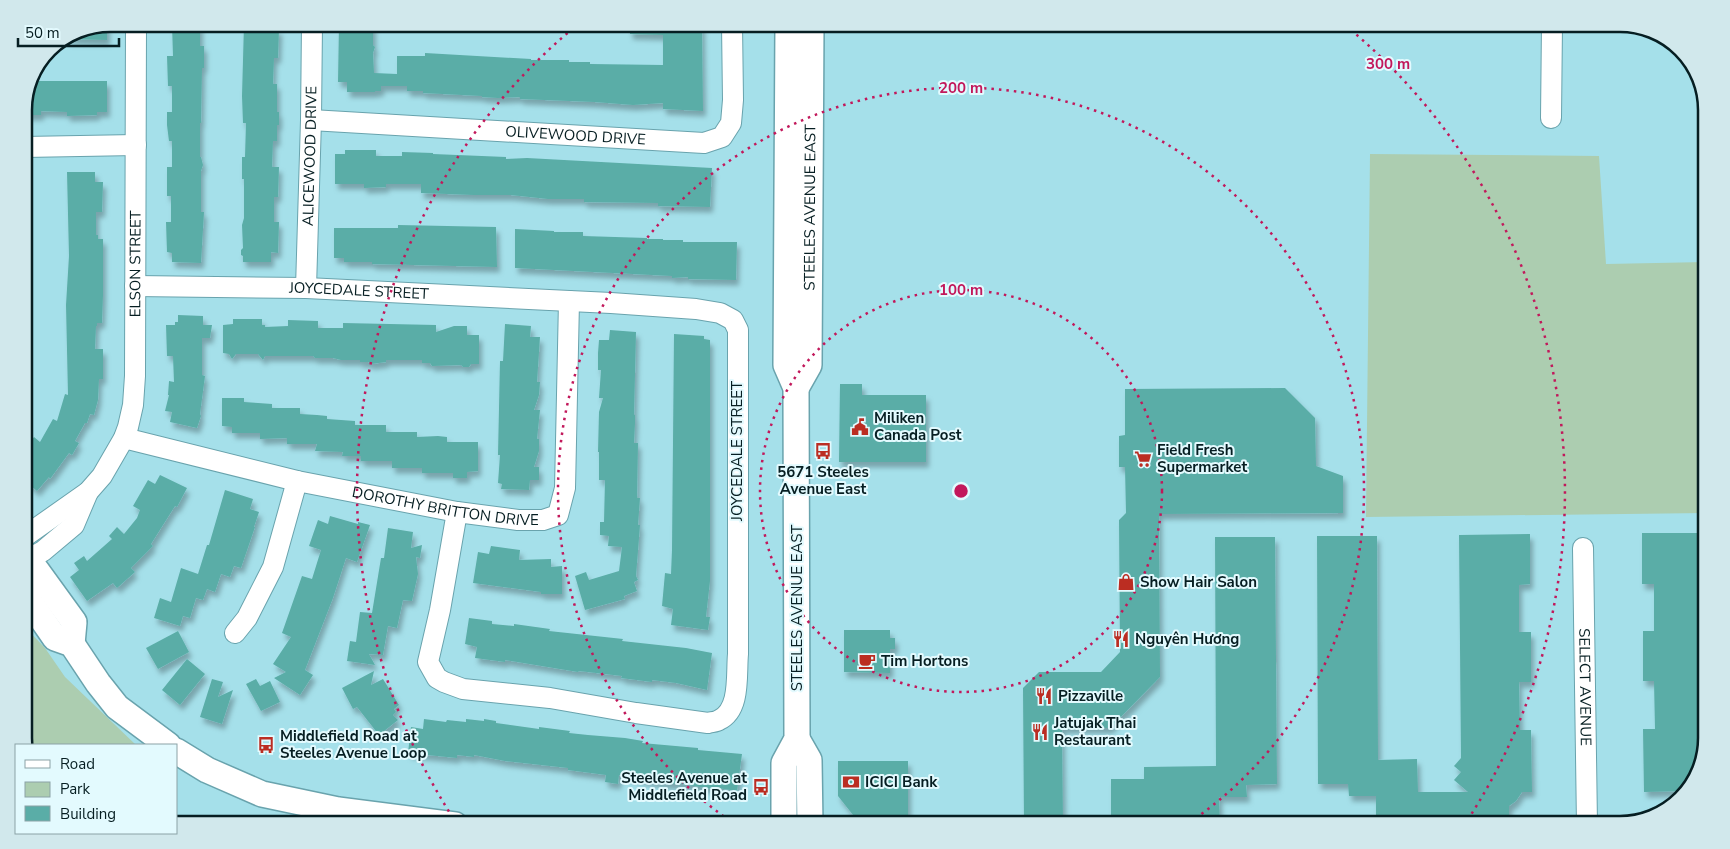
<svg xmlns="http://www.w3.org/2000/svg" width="1730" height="849" viewBox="0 0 1730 849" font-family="'Nunito Sans',sans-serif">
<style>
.green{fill:#accdb0}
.building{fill:#5aada7;filter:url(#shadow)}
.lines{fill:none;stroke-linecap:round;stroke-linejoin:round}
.minor-casing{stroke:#69a3ad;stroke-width:22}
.major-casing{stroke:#69a3ad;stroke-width:28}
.minor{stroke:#fff;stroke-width:20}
.major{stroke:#fff;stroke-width:25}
.ring{fill:none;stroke:#c2185b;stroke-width:2.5;stroke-dasharray:2.5 5}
.labels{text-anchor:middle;stroke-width:4;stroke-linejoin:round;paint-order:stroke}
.street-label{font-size:15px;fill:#061e22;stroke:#e3fafe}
.poi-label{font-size:15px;font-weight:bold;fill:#061e22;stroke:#e3fafe;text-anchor:start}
.rim{fill:none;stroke:#061e22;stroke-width:2.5}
.centre{fill:#c2185b;stroke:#e3fafe;stroke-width:2.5}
.ring-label{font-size:15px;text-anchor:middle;font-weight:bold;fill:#c2185b;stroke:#e3fafe;stroke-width:4;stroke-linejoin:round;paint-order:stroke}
</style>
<defs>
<filter id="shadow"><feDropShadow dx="3" dy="5.5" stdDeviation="2.5" flood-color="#0004"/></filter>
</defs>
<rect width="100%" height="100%" fill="#a5e0ea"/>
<g class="green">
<polygon points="1370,154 1599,156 1606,264 1706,262 1706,513 1366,517"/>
<polygon points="24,626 45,648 65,677 136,745 24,745"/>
</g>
<g class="building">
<polygon points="107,24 107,40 65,39 78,30"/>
<polygon points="172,24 200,24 200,46 204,46 204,68 202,68 201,123 200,123 200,157 201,157 203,165 201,171 201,212 204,212 201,263 172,262 172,253 167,252 166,222 171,222 171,196 167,196 167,167 172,167 172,141 169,141 167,125 167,112 172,112 172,86 168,86 167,56 173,56"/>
<polygon points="244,24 272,24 272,29 279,29 278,58 274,58 273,84 277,84 277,112 279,112 279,125 277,125 277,141 273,141 272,167 279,167 278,197 274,197 274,222 279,222 278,253 271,252 271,262 243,262 243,256 241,255 241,250 243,248 242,225 244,218 244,179 242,179 242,157 245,157 246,123 243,123 242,96"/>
<polygon points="339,24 373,24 373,45 375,47 373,53 374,73 397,74 397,56 425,56 425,53 531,59 531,60 569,60 569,62 590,62 590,64 663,65 663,35 630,34 629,24 702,24 703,111 663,109 663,103 633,105 595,102 520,99 520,97 498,98 482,97 482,96 423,93 423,91 407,91 407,86 381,86 381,91 375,91 375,92 347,92 347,82 338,82"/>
<polygon points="35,81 107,81 107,112 97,112 97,115 67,116 67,112 41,111 41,115 24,115 24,105"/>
<polygon points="345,150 376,150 376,156 402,156 402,152 433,153 433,154 506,157 506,159 527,158 712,168 710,207 658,206 658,203 584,202 584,199 548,199 511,195 474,195 421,193 421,184 386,184 386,187 364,188 364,184 335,184 335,154 345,154"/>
<polygon points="67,172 95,172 95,182 103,182 102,212 96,212 96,235 98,235 98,239 103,239 103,295 102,323 97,323 97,326 96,326 95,349 103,349 103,379 99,379 98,400 94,415 90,414 87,423 85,423 75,441 79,443 72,455 69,453 50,479 49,477 37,491 24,480 24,451 34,437 40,442 53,419 57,421 65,394 68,395 66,305 69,256"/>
<polygon points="398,225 496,227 497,267 372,264 372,262 344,262 344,258 334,258 334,228 398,228"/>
<polygon points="515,229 554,231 554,232 583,232 583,236 647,238 647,239 663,239 663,240 683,240 683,242 737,242 736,280 688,279 688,277 672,278 672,276 515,268"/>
<polygon points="178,315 203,316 203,325 212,325 210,338 202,338 202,375 205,376 200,414 201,416 197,428 170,422 172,412 165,411 169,395 168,395 169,381 174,382 173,356 167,356 166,325 175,325 175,322 178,322"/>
<polygon points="233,319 262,319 262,325 265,325 265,327 288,326 288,320 318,321 318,328 343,328 343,323 436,325 436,332 454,326 467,326 467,335 479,335 479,364 471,364 469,367 463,367 461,365 432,366 430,363 422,363 422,360 386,360 386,362 371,364 368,362 360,362 360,360 341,360 333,358 315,358 313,356 265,356 263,360 258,354 236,354 232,359 229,354 223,353 223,325 233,324"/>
<polygon points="505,324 531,326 530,337 540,337 537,382 540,382 539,395 534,410 540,410 537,439 539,439 539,451 534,467 539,467 539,480 530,480 529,490 501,489 502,484 498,483 500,455 498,455 500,361 503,361"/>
<polygon points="610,330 636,332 634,415 635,415 635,423 634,443 638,443 637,498 640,498 638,525 640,525 636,576 638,580 634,582 637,591 624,596 625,599 585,610 575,576 586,572 589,580 619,571 622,547 608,546 609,536 600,535 600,522 604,522 605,480 599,480 599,452 598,452 599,412 603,398 599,398 601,370 598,370 598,353 599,340 609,340"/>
<polygon points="674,334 704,336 704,339 710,340 710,581 706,617 710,617 708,630 671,625 673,609 662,606 665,573 671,574 672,550"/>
<polygon points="840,384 862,384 862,395 926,395 926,462 839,462"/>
<polygon points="1285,388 1315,418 1316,466 1343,476 1343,513 1159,514 1160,677 1110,728 1062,728 1063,825 1024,825 1023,688 1039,672 1101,672 1120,652 1119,520 1126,513 1125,467 1119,467 1119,436 1125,435 1125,389"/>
<polygon points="222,398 244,398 244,402 272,404 272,408 300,408 300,414 317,415 327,416 327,419 355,421 355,425 386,425 386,432 417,432 417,437 438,436 447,437 447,442 478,442 478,471 467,472 467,478 453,478 453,473 422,473 422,468 392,468 392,461 361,461 361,456 342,456 343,452 315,451 317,444 287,444 287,438 260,439 260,433 232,433 232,427 222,426"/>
<polygon points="160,475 187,488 177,507 175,506 151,544 153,546 131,568 135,572 117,588 113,583 87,601 70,577 79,570 74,563 84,556 87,561 112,539 109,536 117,527 124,534 137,518 140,510 133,506 148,480 155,484"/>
<polygon points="225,490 253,499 250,509 259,512 254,527 255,527 241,568 234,566 230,577 221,574 215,592 207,589 203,600 196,598 190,618 183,616 180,626 154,618 160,598 171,602 181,568 198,574 207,545 209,545"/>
<polygon points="330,516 358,524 358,522 370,525 357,562 346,558 333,598 305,670 313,675 300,695 274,678 286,672 273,664 291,637 282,633 302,576 312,579 321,550 309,546 318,520 328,524"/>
<polygon points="388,528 413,532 411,548 422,545 420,558 416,557 418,574 412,601 403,600 397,628 388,626 383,655 369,654 375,665 347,661 350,641 356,642 360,612 372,613 381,558 384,558"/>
<polygon points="1642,533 1706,533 1706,738 1697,776 1684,791 1644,792 1643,729 1655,729 1654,681 1643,681 1643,631 1654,631 1654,584 1642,584"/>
<polygon points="1530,534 1530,584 1519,585 1519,632 1531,632 1531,682 1519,682 1520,730 1531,730 1532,792 1522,792 1516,801 1509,806 1509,822 1376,823 1376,796 1349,796 1348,784 1318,784 1317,536 1377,536 1378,760 1417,759 1418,792 1468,792 1454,780 1461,772 1454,766 1461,758 1459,535"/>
<polygon points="1215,537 1275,537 1277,784 1246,785 1247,797 1219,797 1220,825 1111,825 1111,779 1144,779 1144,767 1216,766"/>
<polygon points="491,546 520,550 519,560 551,559 551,567 562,566 562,594 541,594 541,592 473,583 478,552 489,554"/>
<polygon points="469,618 492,621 492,624 514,626 514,624 550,629 549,631 623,639 622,641 686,648 712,653 707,690 676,683 652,680 652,682 621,678 622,676 579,671 578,672 505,660 505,662 475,658 477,647 465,644"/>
<polygon points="844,630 890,630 890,638 895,638 895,649 890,649 890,673 844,672"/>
<polygon points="178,631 189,652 158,669 146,648"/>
<polygon points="187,659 205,674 180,705 162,690"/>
<polygon points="374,671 371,685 383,679 399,705 394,709 396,712 393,715 398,720 379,735 357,707 353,709 342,688"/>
<polygon points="212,679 223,682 218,697 233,690 222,724 200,717"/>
<polygon points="256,679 260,686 270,681 280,702 261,711 246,684"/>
<polygon points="424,719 446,722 447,720 466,722 466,719 484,721 484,719 496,721 496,723 539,729 539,727 570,731 569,733 588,735 625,738 643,741 642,743 698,748 698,750 742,754 737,791 718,788 718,790 677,783 676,784 656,782 619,775 618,784 605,782 606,775 568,770 568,768 505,761 474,755 474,757 457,755 457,758 408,753 411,727 423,729"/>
<polygon points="838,761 908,761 908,820 857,820 838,796"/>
</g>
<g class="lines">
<g class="minor-casing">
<g id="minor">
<polyline points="1551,118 1552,24"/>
<path id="s1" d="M311 120 704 143 722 137 731 123 733 100 732 24"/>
<polyline points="24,147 136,145"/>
<path id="s2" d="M135 286 306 288 611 303 696 309 720 313 733 320 738 330V654C736 674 741 710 719 720 716 722 711 722 708 723L636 713 550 698 463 689 444 682 437 678 428 662 440 610 457 512"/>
<path id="s3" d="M306 288 311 120 312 24"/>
<path id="s4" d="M124 438 297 481 457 512 518 520H543L558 515 565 488 569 301"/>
<path id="s5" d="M24 537 88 492 102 476 124 438 128 427 133 405 135 376 136 24"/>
<path id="s6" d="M1583 548 1587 825"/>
<polyline points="24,562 43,551 74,525 88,492"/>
<polyline points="235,633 247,618 273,567 297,481"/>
</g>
</g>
<g class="major-casing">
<g id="major">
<path id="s7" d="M796 388 809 365 811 24"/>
<polyline points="24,553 74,622 72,644"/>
<polyline points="24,593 55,638 72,644 98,683 117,707 168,745"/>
<polyline points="797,739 809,760 810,825"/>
<polyline points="176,751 207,770 262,794 338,810 455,825"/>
<polyline points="784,825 784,763 797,739 796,388 786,365 788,24"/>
</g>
</g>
<use href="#minor" class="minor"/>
<use href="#major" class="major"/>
</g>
<g class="ring">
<circle cx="961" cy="491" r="201"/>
<path d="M736 825A403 403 0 1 1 1186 825"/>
<path d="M457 824A604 604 0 0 1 577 25M1345 25A604 604 0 0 1 1465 824"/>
</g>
<defs>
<g id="civic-bare" transform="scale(1.35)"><path d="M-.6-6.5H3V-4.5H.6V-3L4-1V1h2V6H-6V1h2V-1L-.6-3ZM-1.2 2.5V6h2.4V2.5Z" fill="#bb2d22" stroke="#e3fafe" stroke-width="2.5" paint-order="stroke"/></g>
<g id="bus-bare" transform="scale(1.35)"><path d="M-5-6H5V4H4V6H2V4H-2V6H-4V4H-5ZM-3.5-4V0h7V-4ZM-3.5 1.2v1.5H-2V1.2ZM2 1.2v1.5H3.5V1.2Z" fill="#bb2d22" stroke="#e3fafe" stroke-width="2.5" paint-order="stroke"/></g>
<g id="supermarket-bare" transform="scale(1.35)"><path d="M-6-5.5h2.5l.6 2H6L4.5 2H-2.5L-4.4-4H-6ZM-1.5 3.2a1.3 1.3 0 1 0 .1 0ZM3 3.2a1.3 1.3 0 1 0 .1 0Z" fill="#bb2d22" stroke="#e3fafe" stroke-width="2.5" paint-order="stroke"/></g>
<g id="shop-bare" transform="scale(1.35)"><path d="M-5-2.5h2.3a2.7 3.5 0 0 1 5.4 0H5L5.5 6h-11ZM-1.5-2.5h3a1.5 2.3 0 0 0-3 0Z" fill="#bb2d22" stroke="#e3fafe" stroke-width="2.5" paint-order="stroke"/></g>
<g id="restaurant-bare" transform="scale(1.35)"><path d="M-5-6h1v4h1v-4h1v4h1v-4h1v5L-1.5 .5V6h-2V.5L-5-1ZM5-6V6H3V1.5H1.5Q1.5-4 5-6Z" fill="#bb2d22" stroke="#e3fafe" stroke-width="2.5" paint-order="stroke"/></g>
<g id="cafe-bare" transform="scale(1.35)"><path d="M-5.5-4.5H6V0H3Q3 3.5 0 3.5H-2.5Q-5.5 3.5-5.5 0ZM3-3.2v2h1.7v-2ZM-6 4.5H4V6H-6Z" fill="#bb2d22" stroke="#e3fafe" stroke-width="2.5" paint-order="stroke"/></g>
<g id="bank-bare" transform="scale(1.35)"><path d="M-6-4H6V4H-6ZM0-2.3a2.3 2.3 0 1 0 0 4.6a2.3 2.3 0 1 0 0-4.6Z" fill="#bb2d22" stroke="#e3fafe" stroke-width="2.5" paint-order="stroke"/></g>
</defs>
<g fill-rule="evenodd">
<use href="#civic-bare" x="860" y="427"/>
<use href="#bus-bare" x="823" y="451"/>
<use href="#supermarket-bare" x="1143" y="459"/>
<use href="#shop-bare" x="1126" y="582"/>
<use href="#restaurant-bare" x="1121" y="639"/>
<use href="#cafe-bare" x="867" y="661"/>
<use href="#restaurant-bare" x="1044" y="696"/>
<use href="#restaurant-bare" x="1040" y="732"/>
<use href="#bus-bare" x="266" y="745"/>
<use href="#bank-bare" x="851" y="782"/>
<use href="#bus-bare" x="761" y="787"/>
</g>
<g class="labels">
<g class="street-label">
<text dy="5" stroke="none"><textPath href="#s1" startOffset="265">OLIVEWOOD DRIVE</textPath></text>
<text dy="5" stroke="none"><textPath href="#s3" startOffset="132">ALICEWOOD DRIVE</textPath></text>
<text dy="5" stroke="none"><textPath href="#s7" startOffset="184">STEELES AVENUE EAST</textPath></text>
<text dy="5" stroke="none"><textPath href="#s5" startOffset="319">ELSON STREET</textPath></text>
<text dy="5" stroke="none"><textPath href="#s2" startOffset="224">JOYCEDALE STREET</textPath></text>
<text transform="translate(737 451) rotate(-90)" y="5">JOYCEDALE STREET</text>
<text dy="5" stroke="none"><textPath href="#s4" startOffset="329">DOROTHY BRITTON DRIVE</textPath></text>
<text transform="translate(797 608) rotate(-90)" y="5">STEELES AVENUE EAST</text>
<text dy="5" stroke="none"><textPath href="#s6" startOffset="139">SELECT AVENUE</textPath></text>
</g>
<g class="poi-label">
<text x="874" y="423">Miliken<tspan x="874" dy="17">Canada Post</tspan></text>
<text x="1157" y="455">Field Fresh<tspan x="1157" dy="17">Supermarket</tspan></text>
<text x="823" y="477" text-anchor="middle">5671 Steeles<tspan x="823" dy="17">Avenue East</tspan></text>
<text x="1140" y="587">Show Hair Salon</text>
<text x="1135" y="644">Nguyên Hương</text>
<text x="881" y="666">Tim Hortons</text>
<text x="1058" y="701">Pizzaville</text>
<text x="1054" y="728">Jatujak Thai<tspan x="1054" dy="17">Restaurant</tspan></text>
<text x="280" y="741">Middlefield Road at<tspan x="280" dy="17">Steeles Avenue Loop</tspan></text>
<text x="747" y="783" text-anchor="end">Steeles Avenue at<tspan x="747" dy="17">Middlefield Road</tspan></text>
<text x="865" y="787">ICICI Bank</text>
</g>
</g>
<path d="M0 0H1730V849H0ZM110 32H1620A78 78 0 0 1 1698 110V738A78 78 0 0 1 1620 816H110A78 78 0 0 1 32 738V110A78 78 0 0 1 110 32Z" fill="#d1e8ec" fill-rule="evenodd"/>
<path class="rim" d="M110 32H1620A78 78 0 0 1 1698 110V738A78 78 0 0 1 1620 816H110A78 78 0 0 1 32 738V110A78 78 0 0 1 110 32Z"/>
<circle cx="961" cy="491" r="8" class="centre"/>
<g class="ring-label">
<text x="1388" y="69">300 m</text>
<text x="961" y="93">200 m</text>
<text x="961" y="295">100 m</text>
</g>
<rect x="15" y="744" width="162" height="90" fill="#e3fafe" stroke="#8ba2a6"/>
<rect x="25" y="760" width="25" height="8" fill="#ffffff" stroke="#8ba2a6"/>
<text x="60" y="769" font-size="15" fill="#061e22">Road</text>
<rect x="25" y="782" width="25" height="15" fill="#accdb0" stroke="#8ba2a6"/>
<text x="60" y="794" font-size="15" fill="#061e22">Park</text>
<rect x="25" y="806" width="25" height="15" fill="#5aada7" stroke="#8ba2a6"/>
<text x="60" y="819" font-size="15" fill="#061e22">Building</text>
<path d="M18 38v8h101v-8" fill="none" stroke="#061e22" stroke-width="2.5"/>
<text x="25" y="38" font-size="15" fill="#061e22" stroke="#e3fafe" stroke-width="4" paint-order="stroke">50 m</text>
</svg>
